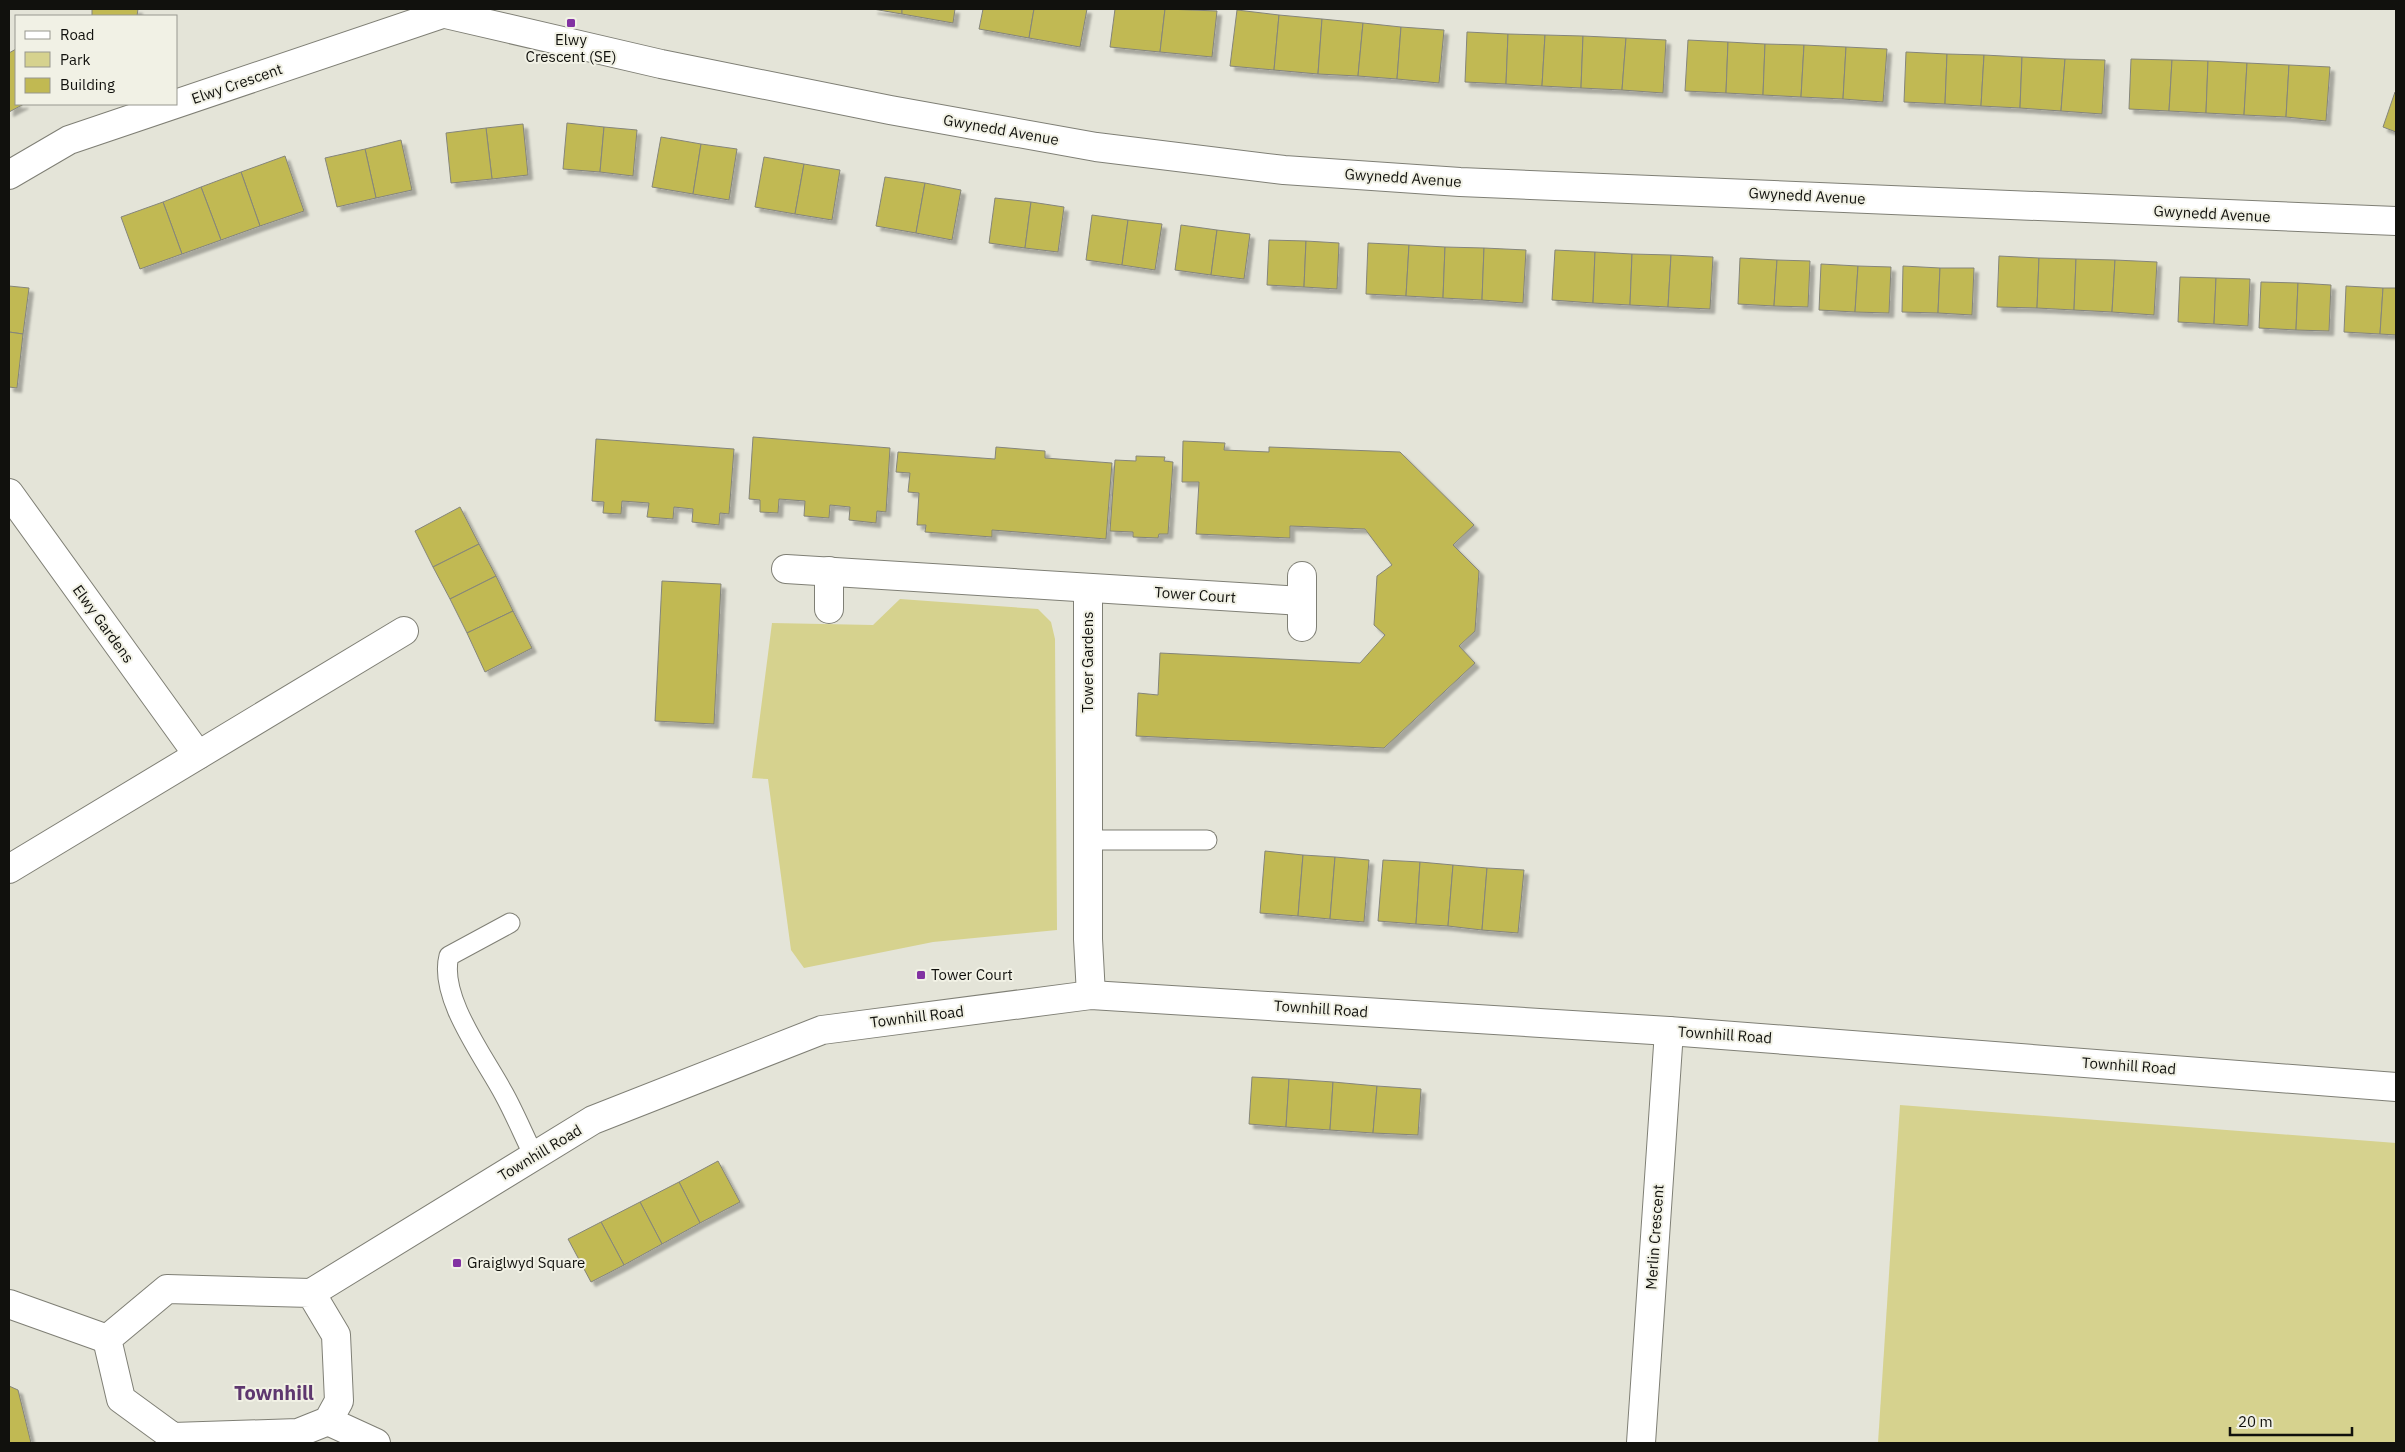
<svg xmlns="http://www.w3.org/2000/svg" width="2405" height="1452" viewBox="0 0 2405 1452" font-family="'IBM Plex Sans',sans-serif">
<style>
.green{fill:#d6d28e}
.building{fill:#c1b952;stroke:#85857b;filter:url(#shadow)}
.lines{fill:none;stroke-linecap:round;stroke-linejoin:round}
.service-casing{stroke:#7f7f75;stroke-width:21}
.minor-casing{stroke:#7f7f75;stroke-width:30}
.tertiary-casing{stroke:#7f7f75;stroke-width:30}
.service{stroke:#fff;stroke-width:19}
.minor{stroke:#fff;stroke-width:28}
.tertiary{stroke:#fff;stroke-width:28}
.poi-dot{fill:#8232a2;stroke:#f1f1e5;stroke-width:2}
.labels{text-anchor:middle;stroke-width:4;stroke-linejoin:round;paint-order:stroke}
.poi-label{font-size:15px;fill:#11110d;stroke:#f1f1e5;text-anchor:start}
.street-label{font-size:15px;fill:#11110d;stroke:#f1f1e5}
.district-label{font-size:20px;font-weight:bold;fill:#5e376f;stroke:#f1f1e5}
</style>
<defs>
<filter id="shadow"><feDropShadow dx="4.5" dy="4.5" stdDeviation="1" flood-color="#0004"/></filter>
</defs>
<rect width="100%" height="100%" fill="#e4e4d8"/>
<g class="green">
<polygon points="900,599 1038,609 1051,622 1055,639 1057,930 933,942 804,968 791,950 768,779 752,778 772,623 873,625"/>
<polygon points="1900,1105 2396,1143 2396,1443 1878,1443"/>
</g>
<g class="building">
<polygon points="92,9 138,9 137,16 92,16"/>
<polygon points="873,9 902,9 902,14"/>
<polygon points="902,9 955,9 953,23 902,14"/>
<polygon points="983,9 1034,9 1029,38 979,29"/>
<polygon points="1034,9 1087,9 1080,47 1029,38"/>
<polygon points="1115,9 1165,9 1160,52 1110,47"/>
<polygon points="1165,9 1217,11 1212,57 1160,52"/>
<polygon points="1237,10 1279,15 1274,70 1230,66"/>
<polygon points="1279,15 1322,19 1318,74 1274,70"/>
<polygon points="1322,19 1363,23 1358,76 1318,74"/>
<polygon points="1363,23 1401,27 1397,79 1358,76"/>
<polygon points="1401,27 1444,30 1439,83 1397,79"/>
<polygon points="1467,32 1508,34 1506,84 1465,82"/>
<polygon points="1508,34 1545,35 1542,86 1506,84"/>
<polygon points="1545,35 1583,36 1581,88 1542,86"/>
<polygon points="1583,36 1626,38 1622,90 1581,88"/>
<polygon points="1626,38 1666,40 1663,93 1622,90"/>
<polygon points="1688,40 1728,42 1726,93 1685,91"/>
<polygon points="1728,42 1765,44 1763,95 1726,93"/>
<polygon points="1765,44 1804,45 1801,97 1763,95"/>
<polygon points="1804,45 1846,47 1843,99 1801,97"/>
<polygon points="1846,47 1887,49 1883,102 1843,99"/>
<polygon points="16,49 16,104 24,104 9,112 9,53"/>
<polygon points="1906,52 1947,54 1945,104 1904,102"/>
<polygon points="1947,54 1984,55 1981,106 1945,104"/>
<polygon points="1984,55 2022,57 2020,108 1981,106"/>
<polygon points="2022,57 2065,59 2061,111 2020,108"/>
<polygon points="2065,59 2105,60 2102,114 2061,111"/>
<polygon points="2131,59 2172,60 2169,111 2129,109"/>
<polygon points="2172,60 2208,61 2206,113 2169,111"/>
<polygon points="2208,61 2247,63 2244,115 2206,113"/>
<polygon points="2247,63 2289,65 2286,117 2244,115"/>
<polygon points="2289,65 2330,67 2326,121 2286,117"/>
<polygon points="2395,92 2396,93 2396,132 2383,127"/>
<polygon points="567,123 604,127 600,172 563,169"/>
<polygon points="523,124 528,175 492,179 486,128"/>
<polygon points="604,127 637,130 633,176 600,172"/>
<polygon points="486,128 492,179 451,183 446,133"/>
<polygon points="661,137 701,144 693,194 652,187"/>
<polygon points="401,140 412,190 376,198 365,149"/>
<polygon points="701,144 737,149 729,200 693,194"/>
<polygon points="365,149 376,198 337,207 325,158"/>
<polygon points="285,156 304,211 260,226 241,172"/>
<polygon points="764,157 804,164 795,214 755,207"/>
<polygon points="804,164 840,170 832,220 795,214"/>
<polygon points="241,172 260,226 221,240 201,187"/>
<polygon points="885,177 925,183 916,233 876,226"/>
<polygon points="925,183 961,190 952,240 916,233"/>
<polygon points="201,187 221,240 182,254 163,202"/>
<polygon points="995,198 1031,202 1025,248 989,243"/>
<polygon points="163,202 182,254 140,269 121,217"/>
<polygon points="1031,202 1064,207 1058,252 1025,248"/>
<polygon points="1092,215 1128,220 1122,265 1086,260"/>
<polygon points="1128,220 1162,224 1155,270 1122,265"/>
<polygon points="1181,225 1217,230 1211,275 1175,270"/>
<polygon points="1217,230 1250,234 1244,279 1211,275"/>
<polygon points="1269,240 1306,241 1304,287 1267,285"/>
<polygon points="1306,241 1339,243 1337,289 1304,287"/>
<polygon points="1368,243 1409,245 1406,296 1366,294"/>
<polygon points="1409,245 1445,247 1443,298 1406,296"/>
<polygon points="1445,247 1484,248 1482,300 1443,298"/>
<polygon points="1484,248 1526,250 1523,303 1482,300"/>
<polygon points="1555,250 1595,252 1593,303 1552,300"/>
<polygon points="1595,252 1632,254 1630,305 1593,303"/>
<polygon points="1632,254 1671,255 1668,307 1630,305"/>
<polygon points="1671,255 1713,257 1710,309 1668,307"/>
<polygon points="1999,256 2039,258 2037,308 1997,307"/>
<polygon points="1740,258 1777,260 1774,306 1738,304"/>
<polygon points="2039,258 2076,259 2074,310 2037,308"/>
<polygon points="2076,259 2115,260 2112,312 2074,310"/>
<polygon points="1777,260 1810,261 1808,307 1774,306"/>
<polygon points="2115,260 2157,262 2154,315 2112,312"/>
<polygon points="1821,264 1858,266 1855,312 1819,310"/>
<polygon points="1858,266 1891,267 1889,313 1855,312"/>
<polygon points="1903,266 1940,268 1938,313 1902,312"/>
<polygon points="1940,268 1974,268 1972,315 1938,313"/>
<polygon points="2180,277 2216,278 2214,324 2178,322"/>
<polygon points="2216,278 2250,279 2248,326 2214,324"/>
<polygon points="2261,282 2298,283 2296,330 2259,328"/>
<polygon points="2298,283 2331,285 2329,331 2296,330"/>
<polygon points="9,286 29,288 23,334 9,332"/>
<polygon points="2346,286 2383,288 2380,334 2344,332"/>
<polygon points="2383,288 2396,288 2396,335 2380,334"/>
<polygon points="9,332 23,334 17,388 9,387"/>
<polygon points="753,437 890,448 886,512 877,511 876,523 849,520 850,507 830,505 829,518 804,516 805,501 779,499 778,513 760,512 760,500 749,499"/>
<polygon points="596,439 734,449 729,514 720,513 719,525 692,522 693,509 674,507 673,519 647,517 649,503 622,501 621,514 603,513 604,502 592,501"/>
<polygon points="1183,441 1225,443 1224,450 1269,452 1269,447 1400,452 1474,525 1453,545 1479,571 1475,631 1459,646 1475,663 1384,748 1136,736 1138,693 1158,695 1160,653 1360,663 1385,635 1374,625 1377,576 1392,565 1365,529 1290,526 1290,538 1196,534 1199,482 1182,482"/>
<polygon points="996,447 1045,451 1045,458 1112,463 1106,539 992,530 992,537 925,532 926,525 917,525 919,493 908,492 910,473 896,472 898,452 995,459"/>
<polygon points="1136,456 1165,457 1164,461 1173,462 1168,534 1159,534 1158,538 1133,537 1133,532 1110,531 1115,460 1136,461"/>
<polygon points="460,507 479,544 433,567 415,531"/>
<polygon points="479,544 496,576 450,599 433,567"/>
<polygon points="496,576 513,611 467,633 450,599"/>
<polygon points="662,581 721,584 714,724 655,721"/>
<polygon points="513,611 532,648 485,672 467,633"/>
<polygon points="1265,851 1303,855 1298,916 1260,913"/>
<polygon points="1303,855 1335,857 1330,919 1298,916"/>
<polygon points="1335,857 1369,860 1364,922 1330,919"/>
<polygon points="1383,860 1420,862 1416,924 1378,921"/>
<polygon points="1420,862 1453,865 1448,926 1416,924"/>
<polygon points="1453,865 1487,868 1482,930 1448,926"/>
<polygon points="1487,868 1524,870 1518,933 1482,930"/>
<polygon points="1252,1077 1289,1079 1286,1127 1249,1124"/>
<polygon points="1289,1079 1333,1082 1330,1130 1286,1127"/>
<polygon points="1333,1082 1377,1086 1373,1133 1330,1130"/>
<polygon points="1377,1086 1421,1089 1418,1135 1373,1133"/>
<polygon points="718,1161 740,1202 700,1223 679,1182"/>
<polygon points="679,1182 700,1223 662,1244 640,1202"/>
<polygon points="640,1202 662,1244 624,1265 601,1222"/>
<polygon points="601,1222 624,1265 591,1282 568,1239"/>
<polygon points="9,1386 18,1390 31,1443 9,1443"/>
</g>
<g class="lines">
<g class="service-casing">
<g id="service">
<polyline points="1089,840 1207,840"/>
<path d="M510 923 449 956C438 997 485 1058 504 1094 515 1114 524 1136 534 1156"/>
</g>
</g>
<g class="minor-casing">
<g id="minor">
<polyline points="424,9 661,64 890,110 1096,147 1284,170 1460,182 2396,221"/>
<polyline points="9,175 69,140 442,14"/>
<polyline points="9,493 198,755"/>
<polyline points="786,569 1302,601"/>
<polyline points="829,571 829,609"/>
<polyline points="1302,576 1302,627"/>
<polyline points="1088,588 1088,939 1091,995"/>
<polyline points="9,869 404,631"/>
<polyline points="9,1304 107,1339"/>
<polyline points="1641,1443 1669,1031"/>
</g>
</g>
<g class="tertiary-casing">
<g id="tertiary">
<polygon points="167,1289 311,1293 336,1335 339,1401 328,1421 298,1433 173,1437 121,1399 107,1339"/>
<polyline points="311,1293 593,1120 822,1030 1091,995 1669,1031 2396,1087"/>
<polyline points="328,1421 376,1443"/>
</g>
</g>
<use href="#service" class="service"/>
<use href="#minor" class="minor"/>
<use href="#tertiary" class="tertiary"/>
</g>
<g class="poi-dot">
<rect x="566" y="18" width="10" height="10" rx="2.5"/>
<rect x="916" y="970" width="10" height="10" rx="2.5"/>
<rect x="452" y="1258" width="10" height="10" rx="2.5"/>
</g>
<g class="labels">
<g class="poi-label">
<text x="571" y="45" text-anchor="middle">Elwy<tspan x="571" dy="17">Crescent (SE)</tspan></text>
<text x="931" y="980">Tower Court</text>
<text x="467" y="1268">Graiglwyd Square</text>
</g>
<g class="street-label">
<text transform="translate(237 84) rotate(-19)" y="5">Elwy Crescent</text>
<text transform="translate(1001 130) rotate(10)" y="5">Gwynedd Avenue</text>
<text transform="translate(1403 178) rotate(4)" y="5">Gwynedd Avenue</text>
<text transform="translate(1807 196) rotate(3)" y="5">Gwynedd Avenue</text>
<text transform="translate(2212 214) rotate(3)" y="5">Gwynedd Avenue</text>
<text transform="translate(1195 595) rotate(4)" y="5">Tower Court</text>
<text transform="translate(103 624) rotate(54)" y="5">Elwy Gardens</text>
<text transform="translate(1088 662) rotate(-90)" y="5">Tower Gardens</text>
<text transform="translate(1321 1009) rotate(4)" y="5">Townhill Road</text>
<text transform="translate(917 1017) rotate(-7)" y="5">Townhill Road</text>
<text transform="translate(1725 1035) rotate(4)" y="5">Townhill Road</text>
<text transform="translate(2129 1066) rotate(4)" y="5">Townhill Road</text>
<text transform="translate(540 1153) rotate(-31)" y="5">Townhill Road</text>
<text transform="translate(1655 1237) rotate(-86)" y="5">Merlin Crescent</text>
</g>
<g class="district-label">
<text x="274" y="1400">Townhill</text>
</g>
</g>
<rect width="2405" height="1452" fill="none" stroke="#11110d" stroke-width="20"/>
<rect x="15" y="15" width="162" height="90" fill="#f1f1e5" stroke="#97978f"/>
<rect x="25" y="31" width="25" height="8" fill="#ffffff" stroke="#97978f"/>
<text x="60" y="40" font-size="15" fill="#11110d">Road</text>
<rect x="25" y="52" width="25" height="15" fill="#d6d28e" stroke="#97978f"/>
<text x="60" y="65" font-size="15" fill="#11110d">Park</text>
<rect x="25" y="78" width="25" height="15" fill="#c1b952" stroke="#97978f"/>
<text x="60" y="90" font-size="15" fill="#11110d">Building</text>
<path d="M2230 1427v8h122v-8" fill="none" stroke="#11110d" stroke-width="2.5"/>
<text x="2238" y="1427" font-size="15" fill="#11110d" stroke="#f1f1e5" stroke-width="4" paint-order="stroke">20 m</text>
</svg>
